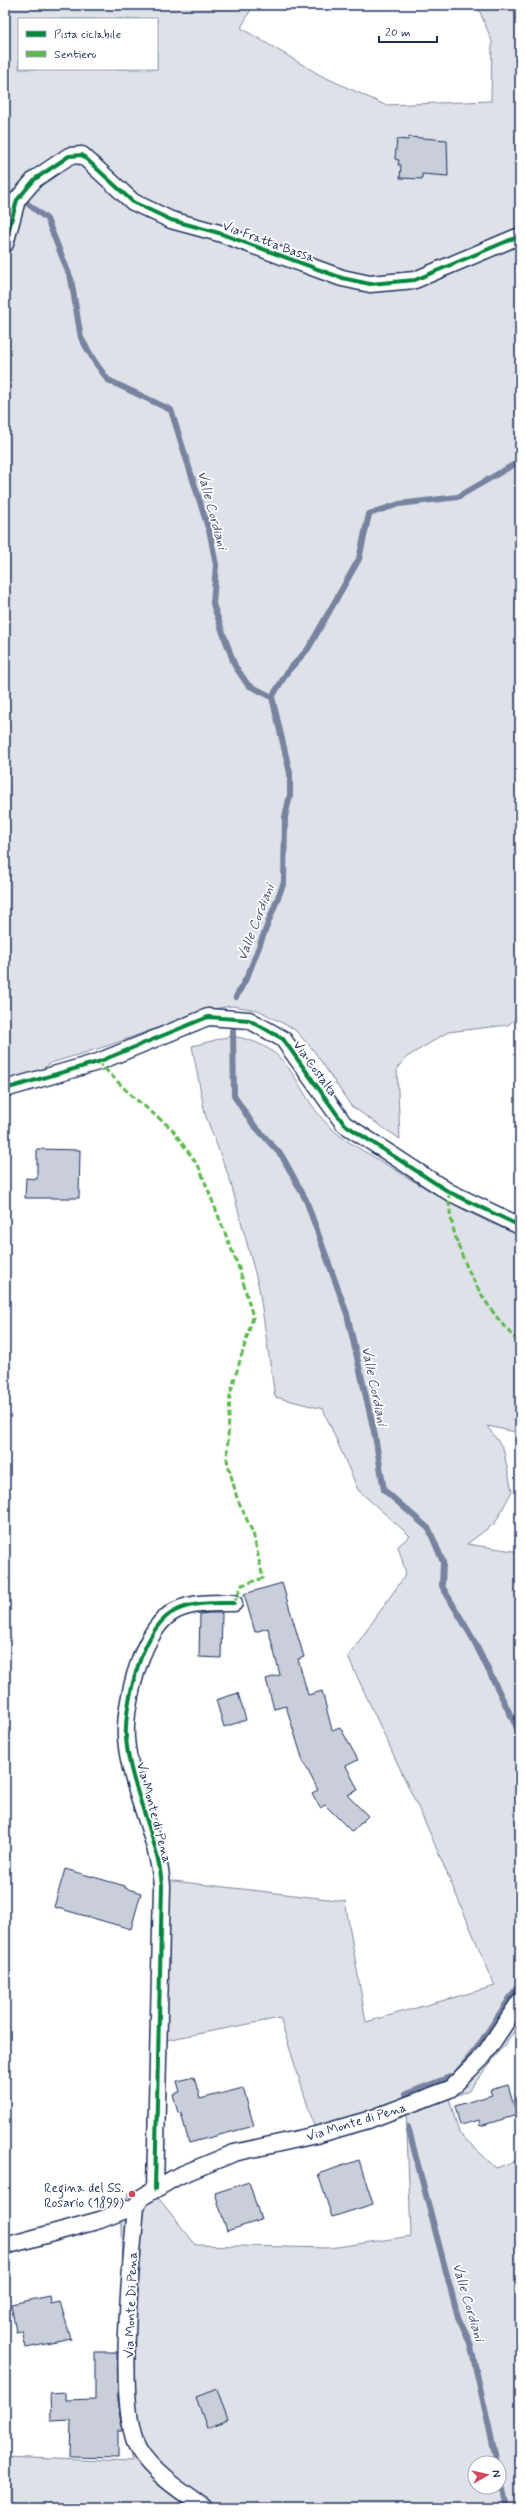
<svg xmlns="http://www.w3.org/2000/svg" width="525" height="2513" viewBox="0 0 525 2513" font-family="Mynerve,sans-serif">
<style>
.green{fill:#dee1e7;stroke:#7c88a2;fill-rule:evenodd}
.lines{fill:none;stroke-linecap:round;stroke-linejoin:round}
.stream{stroke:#77839f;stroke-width:6}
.building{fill:#caceda;stroke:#1b2f5e}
.minor-casing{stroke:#1b2f5e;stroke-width:19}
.minor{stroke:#fff;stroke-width:16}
.quiet{stroke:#58b947;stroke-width:3;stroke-dasharray:6 3;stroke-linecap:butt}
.cycleway-casing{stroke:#fff;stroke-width:6}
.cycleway{stroke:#00873e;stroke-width:4}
.poi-dot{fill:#d1495b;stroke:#fff;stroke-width:1.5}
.labels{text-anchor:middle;stroke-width:3.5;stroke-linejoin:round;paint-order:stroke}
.street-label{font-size:13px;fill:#1b2f5e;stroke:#fff}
.poi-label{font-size:13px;fill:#1b2f5e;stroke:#fff;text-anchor:end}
.water-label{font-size:14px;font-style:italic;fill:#49597e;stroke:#fff}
</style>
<rect width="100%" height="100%" fill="#fff"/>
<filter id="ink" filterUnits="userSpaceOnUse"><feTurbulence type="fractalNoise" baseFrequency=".025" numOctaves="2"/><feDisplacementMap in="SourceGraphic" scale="8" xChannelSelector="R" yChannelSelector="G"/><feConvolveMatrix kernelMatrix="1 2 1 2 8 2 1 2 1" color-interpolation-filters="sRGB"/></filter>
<g filter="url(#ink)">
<g class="green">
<path d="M5 5H253L241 28 320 75 385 105 491 101 492 41 477 5H520V1015L508 1025 448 1032 407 1057 397 1068 400 1139 351 1106 314 1051 295 1030 258 1010 231 1006 208 1010 107 1046 51 1063 5 1095ZM19 19H157V69H19Z"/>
<path d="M231 1036C297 1046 291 1089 331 1128 346 1142 366 1152 384 1163 428 1190 471 1217 520 1235V1433L487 1426 503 1448 512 1491 495 1523 467 1544 520 1552V2024L469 2091 449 2098 459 2133 496 2168 520 2159V2508H5V2457L132 2462 125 2431 122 2227 117 2202 128 2197 127 2194 134 2190 136 2192 148 2185 196 2245 330 2248 411 2236 406 2107 317 2135 280 2018 166 2040 165 1880 345 1901 366 2022 495 1986 429 1831 348 1657 406 1574 398 1546 410 1536 358 1490 323 1409 275 1397 259 1288 230 1180 205 1114 192 1046ZM475 2463H499V2487H475Z"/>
</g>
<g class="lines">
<g class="stream">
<polyline points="28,204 47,219 71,279 81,338 95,362 108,380 171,410 210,534 216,565 213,604 223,633 235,666 248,685 272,697 290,773 290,795 285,817 284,882 248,975 236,997"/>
<polyline points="272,697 288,671 308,649 359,559 369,514 399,504 458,497 520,461"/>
<polyline points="233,1031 234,1096 252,1123 282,1156 306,1200 347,1314 375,1436 384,1490 429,1529 443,1562 442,1586 473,1639 520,1734"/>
<polyline points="406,2094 455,2075 477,2048 520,1983"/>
<polyline points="408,2127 458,2317 470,2343 497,2463"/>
<polyline points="499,2471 507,2508"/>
</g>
</g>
<g class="building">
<polygon points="409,137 447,140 448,176 422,174 422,179 400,178 401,165 398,165 399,160 395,159 397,139 408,140"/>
<polygon points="37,1149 80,1150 79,1198 25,1198 26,1178 37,1179"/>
<polygon points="282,1583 304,1657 298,1659 308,1695 322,1691 332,1730 340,1727 358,1760 346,1766 358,1790 347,1795 368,1816 352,1832 325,1805 320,1808 312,1793 318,1790 303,1761 286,1706 274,1709 266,1679 280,1675 268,1628 255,1632 244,1594"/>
<polygon points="210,1613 222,1613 221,1658 199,1657 200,1614"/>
<polygon points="238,1693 246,1720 224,1727 216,1700"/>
<polygon points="65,1869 125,1886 125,1888 141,1893 131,1929 54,1907"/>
<polygon points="194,2077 200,2099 243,2088 254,2126 189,2143 181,2113 178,2113 173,2094 180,2092 177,2081"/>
<polygon points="508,2085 517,2115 480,2126 479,2120 460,2125 455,2106 492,2095 490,2090"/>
<polygon points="359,2160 373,2204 332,2217 318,2174"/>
<polygon points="249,2182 261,2220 227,2231 215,2193"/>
<polygon points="50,2296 51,2304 60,2302 71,2339 26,2348 22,2331 16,2332 11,2304"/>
<polygon points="95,2352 117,2352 118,2403 122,2431 118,2431 118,2458 70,2457 71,2420 51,2421 50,2394 66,2393 66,2400 95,2399"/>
<polygon points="217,2389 228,2420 207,2428 196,2397"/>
</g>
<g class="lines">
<g class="minor-casing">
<g id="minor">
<polyline points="5,244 17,200 35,179 69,156 82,155 133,202 171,220 219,233 342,278 370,284 415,280 517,237"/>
<polyline points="5,1089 98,1062 208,1017 249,1020 283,1039 344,1124 449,1192 520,1226"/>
<path d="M155 2189 162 1886C158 1835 130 1789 126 1738 124 1704 142 1625 177 1610 194 1602 215 1603 234 1603"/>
<polyline points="136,2206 142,2197 178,2176 234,2153 316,2135 368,2120 450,2089 484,2055 520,2001"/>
<path d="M136 2206C132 2257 115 2411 139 2450 154 2474 182 2492 205 2508"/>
<polyline points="5,2246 100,2220 136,2206"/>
</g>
</g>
<use href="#minor" class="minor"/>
<g class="quiet">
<polyline points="98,1062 132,1096 172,1129 199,1167 240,1271 253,1317 230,1394 227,1460 237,1498 253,1533 263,1578 242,1585 234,1603"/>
<path d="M449 1192C447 1242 484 1310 520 1343"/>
</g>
<g class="cycleway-casing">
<g id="cycleway">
<polyline points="5,244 17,200 35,179 69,156 82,155 133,202 171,220 219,233 342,278 370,284 415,280 517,237"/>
<polyline points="5,1089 98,1062 208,1017 249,1020 283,1039 344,1124 449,1192 520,1226"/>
<path d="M155 2189 162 1886C158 1835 130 1789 126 1738 124 1704 142 1625 177 1610 194 1602 215 1603 234 1603"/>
</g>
</g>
<use href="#cycleway" class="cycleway"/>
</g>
</g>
<circle class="poi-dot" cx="132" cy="2194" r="4"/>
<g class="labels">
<g class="street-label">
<text transform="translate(269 241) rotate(20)" y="5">Via Fratta Bassa</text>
<text transform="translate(316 1068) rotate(54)" y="5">Via Costalta</text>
<text transform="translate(155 1812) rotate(75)" y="5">Via Monte di Pena</text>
<text transform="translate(356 2121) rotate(-17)" y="5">Via Monte di Pena</text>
<text transform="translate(130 2305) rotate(-88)" y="5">Via Monte Di Pena</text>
</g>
<g class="poi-label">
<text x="124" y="2192">Regina del SS.<tspan x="124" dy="15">Rosario (1899)</tspan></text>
</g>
<g class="water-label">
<text transform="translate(213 510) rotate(75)" y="5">Valle Cordiani</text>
<text transform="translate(255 922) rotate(-69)" y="5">Valle Cordiani</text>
<text transform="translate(375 1386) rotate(78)" y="5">Valle Cordiani</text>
<text transform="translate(469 2302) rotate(73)" y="5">Valle Cordiani</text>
</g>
</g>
<rect width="525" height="2513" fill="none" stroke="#fff" stroke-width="20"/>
<rect x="10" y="10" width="505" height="2493" fill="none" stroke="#1b2f5e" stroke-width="1.5" filter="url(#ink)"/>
<rect x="18" y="18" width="140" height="52" fill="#ffffff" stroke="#a4acbf"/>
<rect x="26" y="31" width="20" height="6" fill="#00873e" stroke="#a4acbf"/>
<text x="54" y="38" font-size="12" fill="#1b2f5e">Pista ciclabile</text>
<rect x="26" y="51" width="20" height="6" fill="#58b947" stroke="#a4acbf"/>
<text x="54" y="58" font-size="12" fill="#1b2f5e">Sentiero</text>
<g transform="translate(487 2475) rotate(82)"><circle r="19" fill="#ffffff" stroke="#a4acbf"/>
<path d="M0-3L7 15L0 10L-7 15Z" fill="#d1495b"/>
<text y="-6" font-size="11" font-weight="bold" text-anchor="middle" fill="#1b2f5e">N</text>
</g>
<path d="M379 36v6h58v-6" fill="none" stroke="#1b2f5e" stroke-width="2"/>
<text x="385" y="36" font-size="12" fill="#1b2f5e" stroke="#ffffff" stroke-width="3" paint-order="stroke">20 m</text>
</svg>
